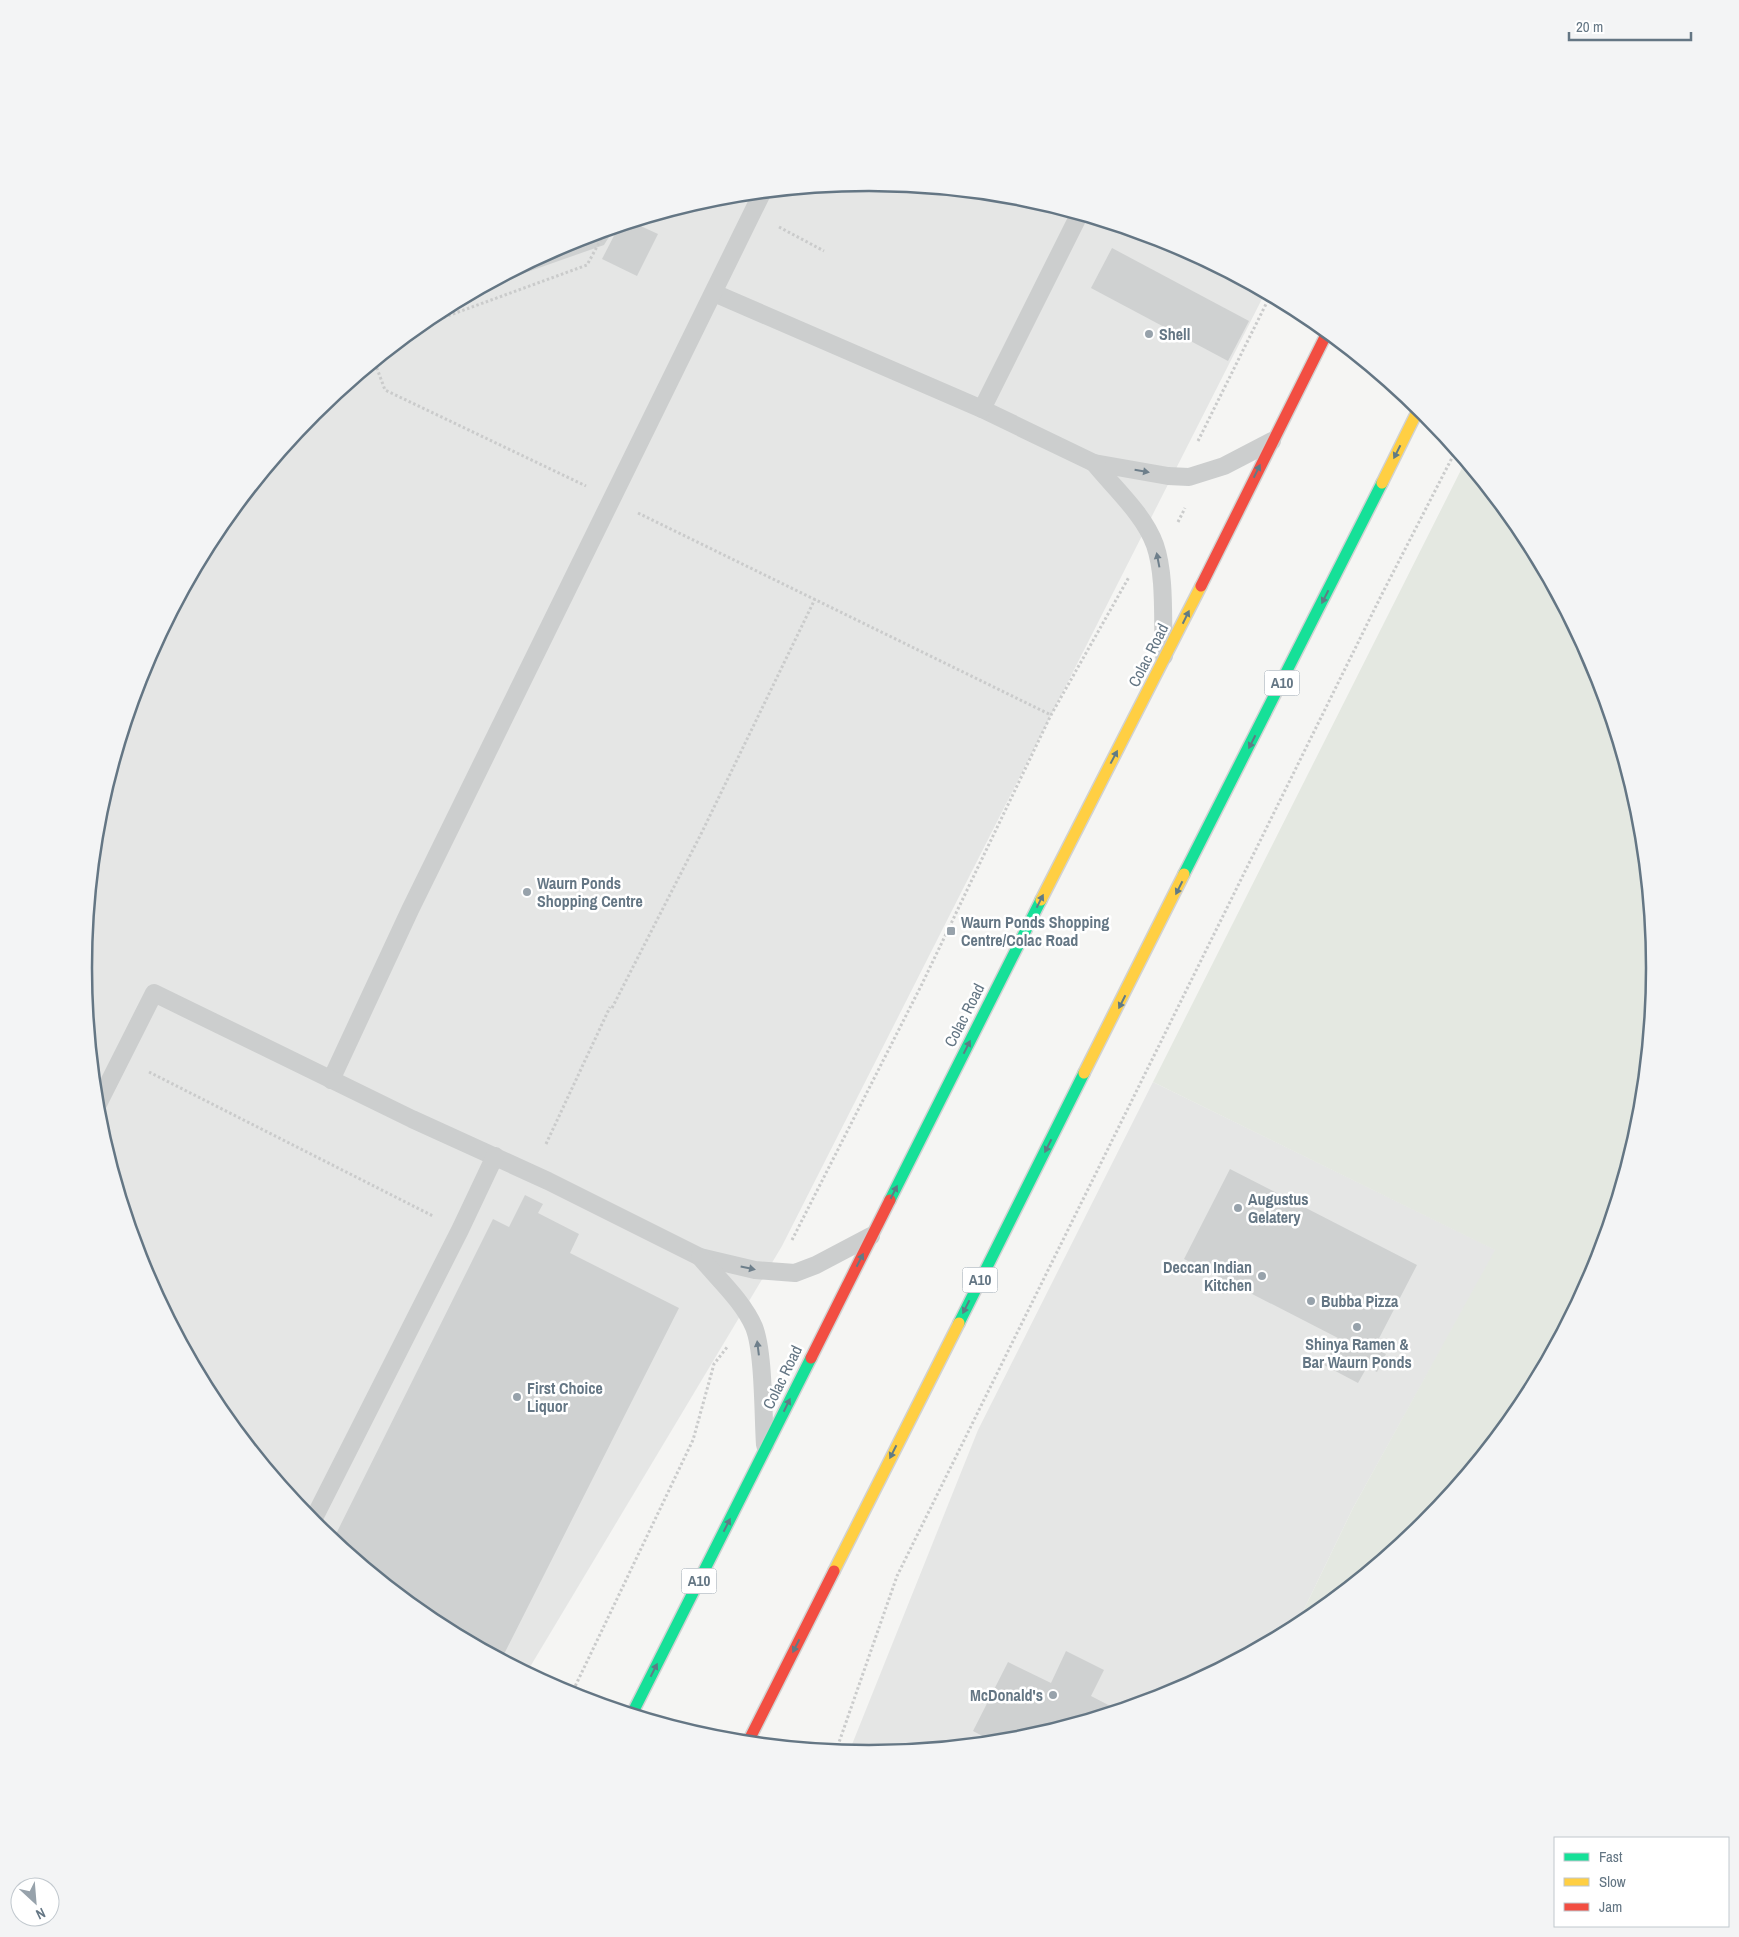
<svg xmlns="http://www.w3.org/2000/svg" width="1739" height="1937" viewBox="0 0 1739 1937" font-family="'Archivo Narrow',sans-serif">
<style>
.built{fill:#e5e6e5}
.green{fill:#e4e8e1}
.building{fill:#cfd1d1}
.lines{fill:none;stroke-linecap:round;stroke-linejoin:round}
.fast-casing{stroke:#d1d2d2;stroke-width:14}
.slow-casing{stroke:#d1d2d2;stroke-width:14}
.jam-casing{stroke:#d1d2d2;stroke-width:14}
.path{stroke:#cacbcb;stroke-width:3;stroke-dasharray:2.5 2.5;stroke-linecap:butt}
.lane{stroke:#cccece;stroke-width:18}
.fast{stroke:#16e098;stroke-width:11}
.slow{stroke:#ffcf43;stroke-width:11}
.jam{stroke:#f24e42;stroke-width:11}
.oneway{fill:#607b85}
.oneway2{fill:#6e7f8b}
.poi-dot{fill:#97a2ab;stroke:#fff;stroke-width:2}
.labels{text-anchor:middle;stroke-width:5;stroke-linejoin:round;paint-order:stroke}
.shield{fill:#fff;stroke:#929fa9;stroke-width:1}
.shield-label{font-size:15px;font-weight:bold;fill:#647684}
.poi-label{font-size:16px;font-weight:bold;fill:#647684;stroke:#fff;text-anchor:start}
.street-label{font-size:16px;fill:#647684;stroke:#fff}
.rim{fill:none;stroke:#647684;stroke-width:2.5}
</style>
<rect width="100%" height="100%" fill="#f5f5f3"/>
<g class="built">
<polygon points="870,183 1023,198 1170,243 1265,293 782,1246 527,1672 433,1622 314,1524 216,1405 143,1269 99,1122 84,969 99,815 144,668 216,532 314,413 433,315 569,242 716,198"/>
<polygon points="1153,1082 1496,1250 1353,1508 1295,1628 1170,1695 1023,1739 869,1754 849,1752 978,1430"/>
</g>
<polygon class="green" points="1465,462 1523,532 1596,668 1640,815 1655,969 1640,1122 1595,1269 1523,1405 1425,1524 1306,1622 1295,1628 1353,1508 1495,1250 1153,1082"/>
<g class="building">
<polygon points="634,223 658,234 637,276 602,259 618,228"/>
<polygon points="614,229 604,245 496,283 569,242"/>
<polygon points="1112,248 1249,321 1228,361 1091,288"/>
<polygon points="1230,1169 1417,1265 1374,1348 1386,1354 1377,1372 1367,1367 1358,1383 1324,1365 1338,1338 1184,1259"/>
<polygon points="525,1195 543,1204 538,1213 579,1234 570,1253 679,1308 502,1658 433,1622 333,1540 493,1219 509,1227"/>
<polygon points="1066,1651 1104,1670 1091,1696 1118,1710 1023,1739 988,1743 990,1740 973,1731 1008,1662 1051,1683"/>
</g>
<g class="lines">
<g class="fast-casing">
<g id="fast">
<polyline points="1184,874 1382,483"/>
<polyline points="890,1200 1041,900"/>
<polyline points="959,1323 1084,1073"/>
<polyline points="632,1714 811,1358"/>
</g>
</g>
<g class="slow-casing">
<g id="slow">
<polyline points="1382,483 1419,408"/>
<polyline points="1041,900 1201,586"/>
<polyline points="1084,1073 1184,874"/>
<polyline points="834,1571 959,1323"/>
</g>
</g>
<g class="jam-casing">
<g id="jam">
<polyline points="1201,586 1327,333"/>
<polyline points="811,1358 890,1200"/>
<polyline points="748,1742 834,1571"/>
</g>
</g>
<g class="path">
<polyline points="779,227 824,251"/>
<polyline points="420,326 587,265 605,232"/>
<polyline points="375,363 385,390 586,486"/>
<polyline points="1198,441 1270,296"/>
<polyline points="638,513 1051,715"/>
<polyline points="1178,522 1185,508"/>
<polyline points="612,1008 702,832 815,599"/>
<polyline points="149,1072 433,1216"/>
<polyline points="546,1144 610,1007"/>
<polyline points="792,1240 922,984 1051,715 1129,577"/>
<polyline points="571,1695 693,1440 714,1364 728,1346"/>
<polyline points="836,1751 897,1576 1381,596 1456,450"/>
</g>
<g class="lane">
<polyline points="714,293 982,409 1094,463 1168,476 1189,477 1224,466 1272,441"/>
<polyline points="982,409 1079,215"/>
<path d="M1094 463C1114 488 1144 514 1155 545 1166 577 1162 622 1164 656"/>
<polyline points="331,1080 410,910 762,193"/>
<polyline points="97,1106 154,993 412,1119 548,1181 700,1257 755,1270 795,1273 816,1265 871,1236"/>
<path d="M700 1257C718 1279 743 1301 754 1327 764 1352 763 1416 765 1445"/>
<polyline points="312,1522 460,1230 495,1156"/>
</g>
<use href="#fast" class="fast"/>
<use href="#slow" class="slow"/>
<use href="#jam" class="jam"/>
</g>
<defs><path id="oneway-solid" d="M-6-.8H1V-3.2L6.5 0L1 3.2V.8H-6Z" transform="scale(1.25)"/></defs>
<g class="oneway">
<use href="#oneway-solid" transform="translate(1397 452) rotate(117)"/>
<use href="#oneway-solid" transform="translate(1257 471) rotate(-64)"/>
<use href="#oneway-solid" transform="translate(1325 597) rotate(117)"/>
<use href="#oneway-solid" transform="translate(1186 617) rotate(-64)"/>
<use href="#oneway-solid" transform="translate(1252 742) rotate(117)"/>
<use href="#oneway-solid" transform="translate(1114 757) rotate(-62)"/>
<use href="#oneway-solid" transform="translate(1179 888) rotate(117)"/>
<use href="#oneway-solid" transform="translate(1040 901) rotate(-63)"/>
<use href="#oneway-solid" transform="translate(1122 1002) rotate(117)"/>
<use href="#oneway-solid" transform="translate(967 1047) rotate(-63)"/>
<use href="#oneway-solid" transform="translate(1048 1146) rotate(117)"/>
<use href="#oneway-solid" transform="translate(894 1192) rotate(-63)"/>
<use href="#oneway-solid" transform="translate(860 1260) rotate(-63)"/>
<use href="#oneway-solid" transform="translate(966 1307) rotate(117)"/>
<use href="#oneway-solid" transform="translate(787 1405) rotate(-64)"/>
<use href="#oneway-solid" transform="translate(893 1452) rotate(117)"/>
<use href="#oneway-solid" transform="translate(727 1525) rotate(-63)"/>
<use href="#oneway-solid" transform="translate(796 1646) rotate(117)"/>
<use href="#oneway-solid" transform="translate(654 1670) rotate(-63)"/>
</g>
<g class="oneway2">
<use href="#oneway-solid" transform="translate(1142 471) rotate(10)"/>
<use href="#oneway-solid" transform="translate(1158 560) rotate(-101)"/>
<use href="#oneway-solid" transform="translate(748 1268) rotate(12)"/>
<use href="#oneway-solid" transform="translate(758 1348) rotate(-97)"/>
</g>
<g class="poi-dot">
<circle cx="1149" cy="334" r="5"/>
<circle cx="527" cy="892" r="5"/>
<rect x="946" y="926" width="10" height="10" rx="2.5"/>
<circle cx="1238" cy="1208" r="5"/>
<circle cx="1262" cy="1276" r="5"/>
<circle cx="1311" cy="1301" r="5"/>
<circle cx="1357" cy="1327" r="5"/>
<circle cx="517" cy="1397" r="5"/>
<circle cx="1053" cy="1695" r="5"/>
</g>
<g class="labels">
<g class="shield">
<rect x="1264.5" y="670.5" width="35" height="25" rx="4"/>
<rect x="962.5" y="1267.5" width="35" height="25" rx="4"/>
<rect x="681.5" y="1568.5" width="35" height="25" rx="4"/>
</g>
<g class="shield-label">
<text x="1282" y="688">A10</text>
<text x="980" y="1285">A10</text>
<text x="699" y="1586">A10</text>
</g>
<g class="poi-label">
<text x="1159" y="340">Shell</text>
<text x="537" y="889">Waurn Ponds<tspan x="537" dy="18">Shopping Centre</tspan></text>
<text x="961" y="928">Waurn Ponds Shopping<tspan x="961" dy="18">Centre/Colac Road</tspan></text>
<text x="1248" y="1205">Augustus<tspan x="1248" dy="18">Gelatery</tspan></text>
<text x="1252" y="1273" text-anchor="end">Deccan Indian<tspan x="1252" dy="18">Kitchen</tspan></text>
<text x="1321" y="1307">Bubba Pizza</text>
<text x="1357" y="1350" text-anchor="middle">Shinya Ramen &amp;<tspan x="1357" dy="18">Bar Waurn Ponds</tspan></text>
<text x="527" y="1394">First Choice<tspan x="527" dy="18">Liquor</tspan></text>
<text x="1043" y="1701" text-anchor="end">McDonald's</text>
</g>
<g class="street-label">
<text transform="translate(1148 655) rotate(-63)" y="6">Colac Road</text>
<text transform="translate(964 1015) rotate(-63)" y="6">Colac Road</text>
<text transform="translate(782 1377) rotate(-64)" y="6">Colac Road</text>
</g>
</g>
<path d="M0 0H1739V1937H0ZM92 968a777 777 0 1 1 1554 0a777 777 0 1 1-1554 0Z" fill="#f3f4f5" fill-rule="evenodd"/>
<path class="rim" d="M92 968a777 777 0 1 1 1554 0a777 777 0 1 1-1554 0Z"/>
<rect x="1554" y="1837" width="175" height="90" fill="#ffffff" stroke="#c1c8ce"/>
<rect x="1564" y="1853" width="25" height="8" fill="#16e098" stroke="#c1c8ce"/>
<text x="1599" y="1862" font-size="15" fill="#647684">Fast</text>
<rect x="1564" y="1878" width="25" height="8" fill="#ffcf43" stroke="#c1c8ce"/>
<text x="1599" y="1887" font-size="15" fill="#647684">Slow</text>
<rect x="1564" y="1903" width="25" height="8" fill="#f24e42" stroke="#c1c8ce"/>
<text x="1599" y="1912" font-size="15" fill="#647684">Jam</text>
<g transform="translate(35 1902) rotate(154)"><circle r="24" fill="#ffffff" stroke="#c1c8ce"/>
<path d="M0-4L9 19L0 12L-9 19Z" fill="#97a2ab"/>
<text y="-8" font-size="14" font-weight="bold" text-anchor="middle" fill="#647684">N</text>
</g>
<path d="M1569 32v8h122v-8" fill="none" stroke="#647684" stroke-width="2.5"/>
<text x="1576" y="32" font-size="15" fill="#647684" stroke="#ffffff" stroke-width="4" paint-order="stroke">20 m</text>
</svg>
